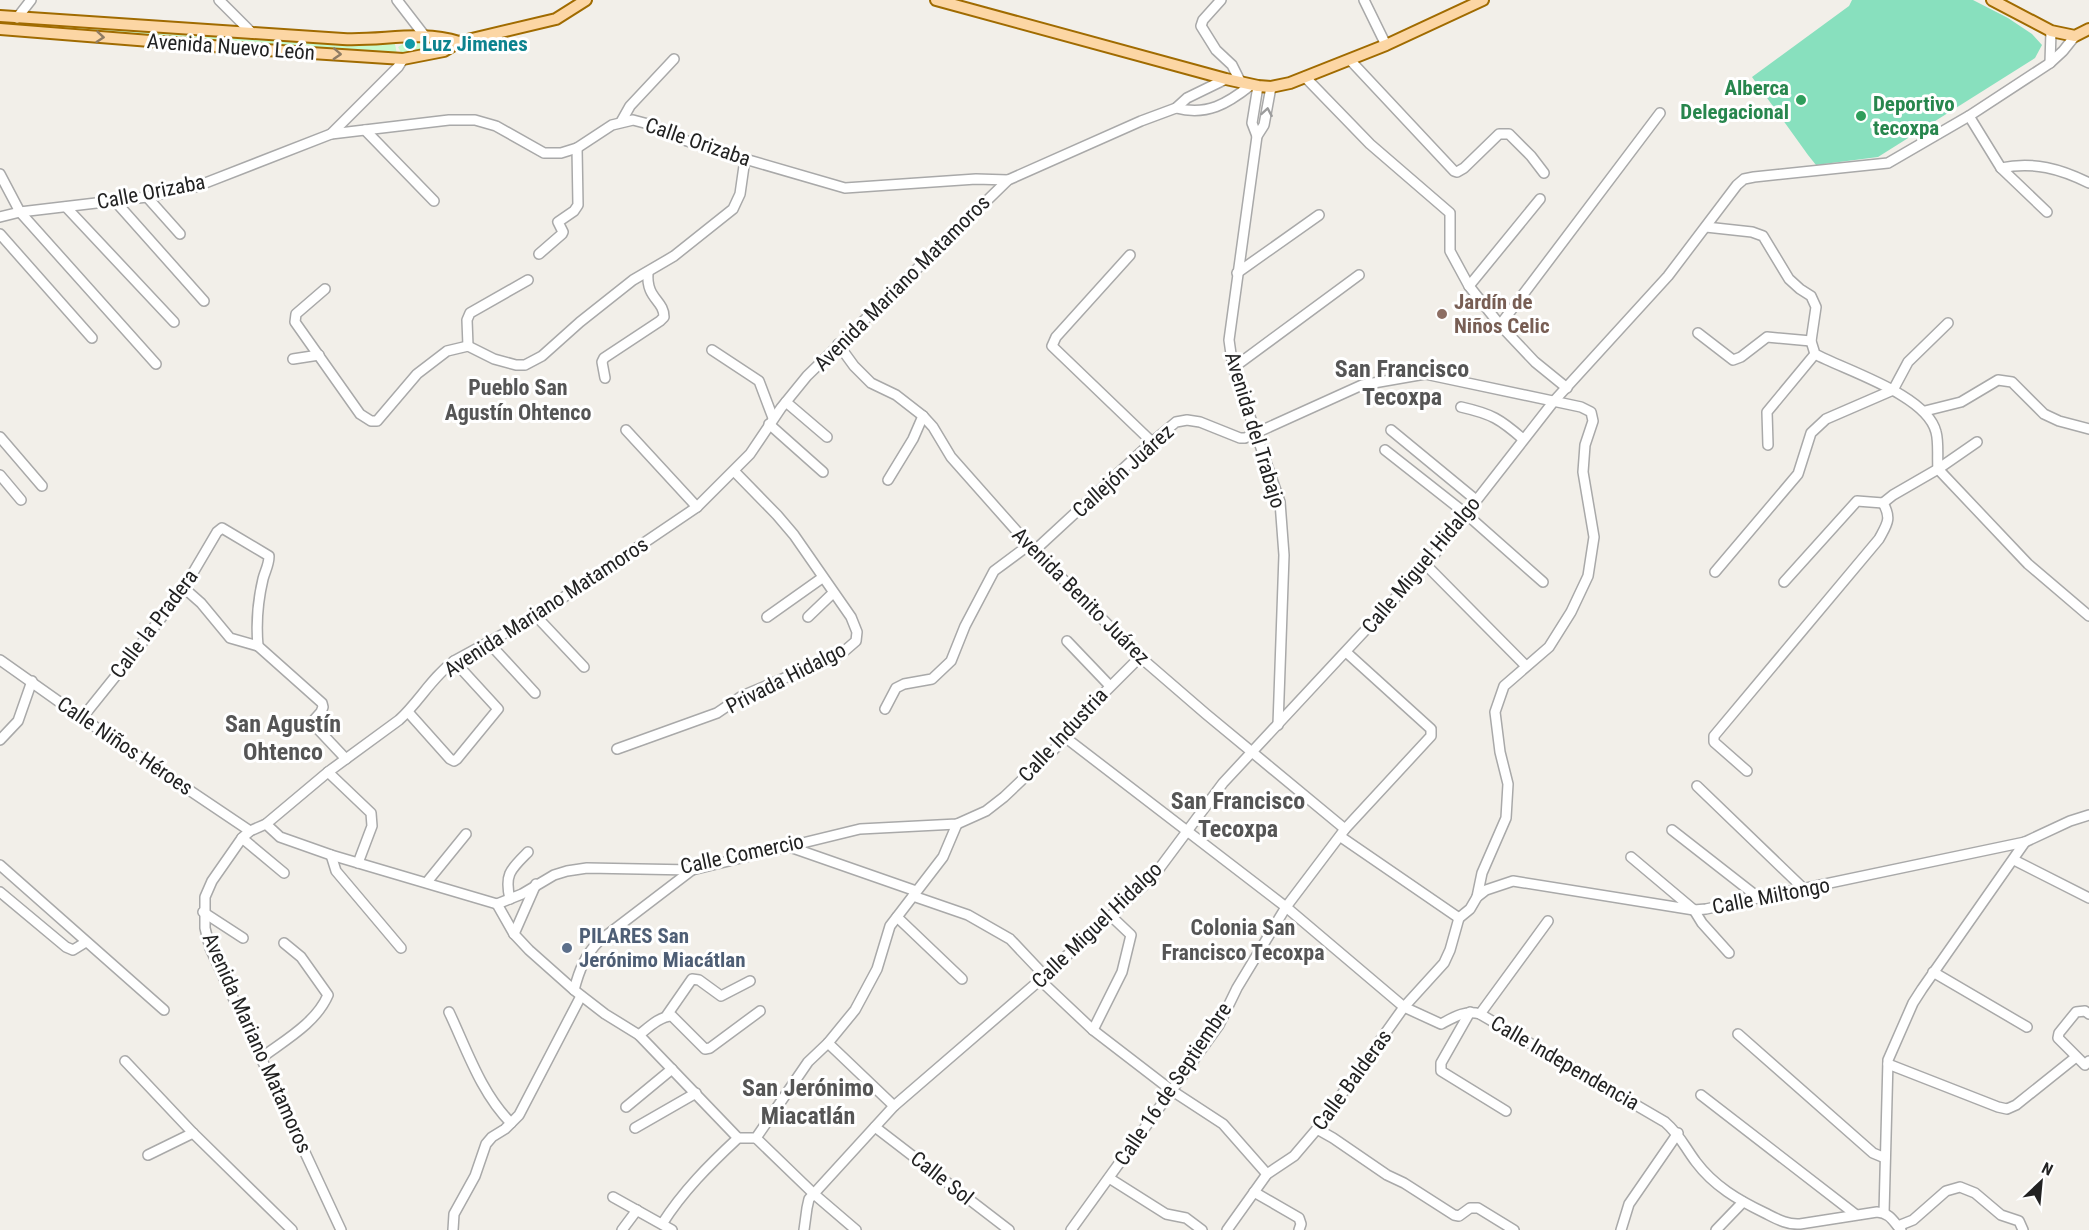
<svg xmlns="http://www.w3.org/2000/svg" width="2089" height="1230" viewBox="0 0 2089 1230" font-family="'Roboto Condensed',sans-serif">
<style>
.park{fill:#c8facc}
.pitch{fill:#88e0be}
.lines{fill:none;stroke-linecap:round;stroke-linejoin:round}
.minor-casing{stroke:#a9a9a9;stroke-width:12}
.major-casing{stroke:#a06b00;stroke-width:14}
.minor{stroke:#fff;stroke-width:9}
.major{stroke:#fcd6a4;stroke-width:10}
.oneway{stroke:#8f7c63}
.oneway2{stroke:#9c9c9c}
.culture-dot{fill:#0f9aa8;stroke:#fff;stroke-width:2}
.leisure-dot{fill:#2e9e5b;stroke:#fff;stroke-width:2}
.education-dot{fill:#8d6e63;stroke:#fff;stroke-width:2}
.service-dot{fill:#5c6f8a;stroke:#fff;stroke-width:2}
.labels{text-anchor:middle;stroke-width:6;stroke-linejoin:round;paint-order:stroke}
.culture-label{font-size:21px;font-weight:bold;fill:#0d838f;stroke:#fff;text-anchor:start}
.street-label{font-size:21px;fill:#222;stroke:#fff}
.leisure-label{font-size:21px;font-weight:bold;fill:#27864d;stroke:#fff;text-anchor:end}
.education-label{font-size:21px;font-weight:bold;fill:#785e54;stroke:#fff;text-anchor:start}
.service-label{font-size:21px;font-weight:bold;fill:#4e5e75;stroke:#fff;text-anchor:start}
.neighbourhood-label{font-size:22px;font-weight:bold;fill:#555;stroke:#fff}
.quarter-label{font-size:24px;font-weight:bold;fill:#555;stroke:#fff}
</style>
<rect width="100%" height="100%" fill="#f2efe9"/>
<g class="park">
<polygon points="62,21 204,31 203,43 62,33"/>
<polygon points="206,32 401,37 395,44 397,54 205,43"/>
<polygon points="408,41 424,43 425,47 423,53 403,56 398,47"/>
</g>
<polygon class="pitch" points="1852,0 1973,0 2008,18 2032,34 2042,45 2035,58 1878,157 1816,165 1808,155 1752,77 1849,6"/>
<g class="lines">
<g class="minor-casing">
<g id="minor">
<polyline points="219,0 252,33"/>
<polyline points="397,0 424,35"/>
<polyline points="1221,0 1203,20 1201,26 1216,50 1232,65 1241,83"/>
<polyline points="1364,0 1386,45"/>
<polyline points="17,18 31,0"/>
<polyline points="1350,60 1454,171 1457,172 1464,168 1499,134 1509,134 1531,156 1544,173"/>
<polyline points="2050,63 2051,31"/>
<polyline points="1305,77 1370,144 1450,213 1450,251 1469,286 1500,325 1535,362 1567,388"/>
<polyline points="1271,87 1264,125 1257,136 1229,340 1233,368 1280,502 1284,555 1278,725"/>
<path d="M1176 108C1207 116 1227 104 1251 85"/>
<path d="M1969 116 2001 168C2033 161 2061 169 2089 183"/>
<polyline points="621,122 630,106 674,59"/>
<polyline points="365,130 434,201"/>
<polyline points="331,134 398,67 403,59"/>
<polyline points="1257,136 1252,123 1258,86"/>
<polyline points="2001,168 2047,212"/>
<polyline points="0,174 20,212 156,364"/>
<polyline points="147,197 180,234"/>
<polyline points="115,201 204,301"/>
<polyline points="66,207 174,322"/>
<polyline points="0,217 20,212 147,197 195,187 331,134 449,120 475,120 496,126 544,153 561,153 577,148 612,125 633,120 652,125 687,141 745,159 845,188 976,179 1008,180"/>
<path d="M1706 227 1752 232 1763 236 1789 279 1800 289 1811 296 1816 307 1811 341 1815 354C1847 371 1927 395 1936 432 1939 443 1937 458 1938 469L2028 564 2089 616"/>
<polyline points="0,234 92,338"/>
<polyline points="539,254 562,234 563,232 558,222 574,211 578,205 577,148"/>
<polyline points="1130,255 1056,337 1052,346 1152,442"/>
<polyline points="1237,273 1319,215"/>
<polyline points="1469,286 1540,199"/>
<polyline points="325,289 296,314 295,322 360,414 371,421 377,421 417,374 447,351 468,346 494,359 516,365 525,365 542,356 580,322 633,280 674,256 733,209 740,194 745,159"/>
<polyline points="1500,325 1660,113"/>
<polyline points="1698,333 1733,360 1741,357 1767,337 1811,341"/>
<polyline points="838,344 854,366 871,383 896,395 923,416 933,427 951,457 1029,545 1140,657 1206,714 1345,829"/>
<polyline points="468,346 467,320 470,313 528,280"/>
<polyline points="712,350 759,381 773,418"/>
<polyline points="293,359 319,355"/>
<polyline points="1233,368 1359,275"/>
<path d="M605 378 602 362 604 358 660 321 664 317C664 300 646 299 648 273"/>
<polyline points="786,402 827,437"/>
<path d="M1461 407C1492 414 1500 419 1523 439"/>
<polyline points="1925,411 1961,402 1998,380 2012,382 2044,414 2059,421 2089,429"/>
<polyline points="769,424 823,472"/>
<polyline points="626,430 697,507"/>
<polyline points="1391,430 1476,500"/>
<polyline points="0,437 42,486"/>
<polyline points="1768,445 1767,412 1815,354"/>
<polyline points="1385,450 1465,513 1543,582"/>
<polyline points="0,475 21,500"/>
<polyline points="888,480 913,439 923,416"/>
<polyline points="1034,551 1152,442 1176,422 1187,420 1200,422 1240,438 1245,438 1362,385 1425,374 1581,407 1591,412 1593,421 1585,445 1583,472 1594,537 1588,576 1571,612 1549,647 1504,686 1495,712 1500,752 1508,784 1506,818 1482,873 1477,897"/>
<polyline points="1426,565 1526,666"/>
<polyline points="1715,572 1798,474 1811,433 1826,419 1893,390 1908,362 1948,323"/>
<polyline points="1784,582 1857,501 1883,503"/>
<polyline points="536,616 584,667"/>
<polyline points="767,617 822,578"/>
<polyline points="808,617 833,593"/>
<polyline points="1067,641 1110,686"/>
<polyline points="489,643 535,693"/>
<polyline points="258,646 322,703 323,707 321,712 313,721 314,725 346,759"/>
<polyline points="0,660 82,718 250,831"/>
<polyline points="885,709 896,688 904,684 932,679 951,661 965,626 994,571 1029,545"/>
<polyline points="408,712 450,759 454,761 457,759 498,709 454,661"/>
<path d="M82 718 135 652 184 588 217 532 222 528 269 556C269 565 265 571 263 579 258 600 256 624 258 646L230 638 201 603 184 588"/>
<path d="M1066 738 1286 907 1404 1007 1441 1024C1454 1017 1465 1010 1480 1014L1665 1122C1680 1135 1684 1146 1696 1162 1714 1186 1738 1200 1765 1213 1777 1219 1787 1225 1800 1224L1877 1212C1890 1213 1893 1221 1901 1230"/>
<polyline points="0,740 18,721 32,681"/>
<polyline points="617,749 717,713 742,696 841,654 856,641 857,632 851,617 794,535 777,515 734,471"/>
<path d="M1747 771 1714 742V736L1879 539C1887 524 1892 519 1883 503L1893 495 1938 469 1977 442"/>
<polyline points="328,772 371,813 372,826 358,863"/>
<polyline points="1697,786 1805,890"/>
<polyline points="266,824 280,837 331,855 497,904"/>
<polyline points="1672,830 1759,898"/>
<polyline points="1341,837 1459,918"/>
<polyline points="242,838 284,873"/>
<polyline points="787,846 916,891"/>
<polyline points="331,855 336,871 401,948"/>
<polyline points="1631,857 1694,910 1702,923 1729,953"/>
<polyline points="2014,860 2089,898"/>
<polyline points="0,865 164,1010"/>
<polyline points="427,882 466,834"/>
<polyline points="0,892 66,947 73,950 86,942"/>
<polyline points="913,896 968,915 1010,939 1045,976"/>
<path d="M510 899C504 874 511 869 528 852"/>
<polyline points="497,904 522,894 554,875 567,871 587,868 692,870 860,829 957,824 986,811 1004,797 1066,738 1087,710 1140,657"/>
<polyline points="497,904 514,934 529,950 574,990 605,1014 639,1035 738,1138"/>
<polyline points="203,912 243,938"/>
<polyline points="897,917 962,979"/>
<polyline points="1459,918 1470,909 1477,897 1486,890 1513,881 1694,910 1706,909 2025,842 2070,821 2089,815"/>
<polyline points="514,934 536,884"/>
<polyline points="1933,972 2027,1027"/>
<polyline points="1040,980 1093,1030 1171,1090 1223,1124 1267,1174"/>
<path d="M574 990C579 971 585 955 599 941L692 870"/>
<path d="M449 1012C467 1050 481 1093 511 1123"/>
<polyline points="1470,1012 1441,1063 1441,1071 1506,1111"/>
<polyline points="1480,1014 1548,921"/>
<polyline points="2089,1014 2085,1011 2076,1012 2059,1033 2058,1038 2085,1065 2089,1061"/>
<polyline points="667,1015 692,979 699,980 721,996 750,981"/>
<polyline points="1093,1030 1122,972 1131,935 1111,916"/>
<polyline points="1738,1034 1873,1153 1885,1158"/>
<path d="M639 1035C648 1028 660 1016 672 1016L705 1049 710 1048 760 1011"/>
<polyline points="828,1043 894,1106"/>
<path d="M261 1058C285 1040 316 1023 328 995L301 957 284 943"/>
<polyline points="125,1061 193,1133 292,1230"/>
<polyline points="1888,1064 1998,1107 2007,1109 2016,1105 2076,1057"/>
<polyline points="1701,1095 1855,1214"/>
<polyline points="626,1107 672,1069"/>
<polyline points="875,1127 1009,1230"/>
<polyline points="635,1128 696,1093"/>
<polyline points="1317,1129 1333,1138 1387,1175 1404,1183 1454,1215 1459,1216 1470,1208 1478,1208 1514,1230"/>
<polyline points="756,1138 814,1194 856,1230"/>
<polyline points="148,1155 193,1133"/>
<polyline points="1109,1178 1166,1214 1186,1218 1202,1230"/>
<polyline points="1254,1192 1299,1218 1301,1224 1299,1230"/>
<polyline points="613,1197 672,1230"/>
<polyline points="1884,1213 1888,1060 1913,1003 1922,989 2025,842"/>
<path d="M662 1224C683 1191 709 1165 738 1138H756L808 1062 828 1043 855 1010 877 969 890 926 943 857 957 824"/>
<polyline points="1898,1226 1913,1220 1946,1191 1960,1187 1975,1193 2001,1215 2019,1221 2023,1230"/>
<path d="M341 1230 210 948 205 928V897L212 881 242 838 250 831 266 824 328 772 399 720C419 702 432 677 454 661L536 616 697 507 750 454 781 408 807 376 1008 180 1141 121 1176 108 1187 98 1226 79"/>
<polyline points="453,1230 454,1214 475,1176 486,1144 492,1137 505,1129 519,1115 581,996"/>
<polyline points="622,1230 637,1210"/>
<polyline points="804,1230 807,1208 809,1199 894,1106 1040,980 1153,877 1223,783 1426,565 1554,401 1668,276 1737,185 1744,179 1754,177 1888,163 1969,116 2050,63 2063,51 2075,36"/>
<polyline points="1071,1230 1219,1025 1237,988 1286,907 1345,829 1431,736 1431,729 1346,652"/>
<polyline points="1227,1230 1267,1174 1294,1156 1317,1129 1404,1007 1444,963 1450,950 1459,918"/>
<polyline points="1621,1230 1629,1204 1678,1133"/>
<polyline points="1716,1230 1743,1202"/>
</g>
</g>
<g class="major-casing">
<g id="major">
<polyline points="936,0 1226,79 1258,86 1271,87 1290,83 1386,45 1483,0"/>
<polyline points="1992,0 2051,31 2075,36 2089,29"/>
<path d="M0 16 343 39C383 41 420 30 459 42"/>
<polyline points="0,29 250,49 403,59 444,51 459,42 556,19 586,0"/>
</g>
</g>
<use href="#minor" class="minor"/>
<use href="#major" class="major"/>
</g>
<defs><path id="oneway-chevron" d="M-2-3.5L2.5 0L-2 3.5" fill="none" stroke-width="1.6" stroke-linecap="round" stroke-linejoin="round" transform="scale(1.5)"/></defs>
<g class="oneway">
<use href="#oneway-chevron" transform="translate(100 37) rotate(5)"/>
<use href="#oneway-chevron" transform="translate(337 54) rotate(3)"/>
</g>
<use class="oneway2" href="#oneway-chevron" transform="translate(1267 112) rotate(-80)"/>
<circle class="culture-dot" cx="410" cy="44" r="6"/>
<g class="leisure-dot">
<circle cx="1801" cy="100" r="6"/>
<circle cx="1861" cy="116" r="6"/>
</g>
<circle class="education-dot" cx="1442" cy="314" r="6"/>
<circle class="service-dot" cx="567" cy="948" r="6"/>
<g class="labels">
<g class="culture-label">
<text x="422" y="51">Luz Jimenes</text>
</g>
<g class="street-label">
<text transform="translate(231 47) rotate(4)" y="7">Avenida Nuevo León</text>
<text transform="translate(698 142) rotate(19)" y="7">Calle Orizaba</text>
<text transform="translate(151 192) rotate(-11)" y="7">Calle Orizaba</text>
<text transform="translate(902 283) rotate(-45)" y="7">Avenida Mariano Matamoros</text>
<text transform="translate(1255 430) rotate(73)" y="7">Avenida del Trabajo</text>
<text transform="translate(1123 471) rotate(-42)" y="7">Callejón Juárez</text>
<text transform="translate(1421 565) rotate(-50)" y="7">Calle Miguel Hidalgo</text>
<text transform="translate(1081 596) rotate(45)" y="7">Avenida Benito Juárez</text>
<text transform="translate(546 607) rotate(-33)" y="7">Avenida Mariano Matamoros</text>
<text transform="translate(154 624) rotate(-53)" y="7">Calle la Pradera</text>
<text transform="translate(786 678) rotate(-27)" y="7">Privada Hidalgo</text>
<text transform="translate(1063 735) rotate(-47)" y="7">Calle Industria</text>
<text transform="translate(125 746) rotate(34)" y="7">Calle Niños Héroes</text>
<text transform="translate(742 854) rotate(-12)" y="7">Calle Comercio</text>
<text transform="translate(1771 896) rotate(-11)" y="7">Calle Miltongo</text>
<text transform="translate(1097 925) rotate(-44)" y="7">Calle Miguel Hidalgo</text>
<text transform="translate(257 1043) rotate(66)" y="7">Avenida Mariano Matamoros</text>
<text transform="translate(1565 1063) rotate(30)" y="7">Calle Independencia</text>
<text transform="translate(1352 1080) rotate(-54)" y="7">Calle Balderas</text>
<text transform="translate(1173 1084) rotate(-56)" y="7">Calle 16 de Septiembre</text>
<text transform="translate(942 1178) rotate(38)" y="7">Calle Sol</text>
</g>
<g class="leisure-label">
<text x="1789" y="95">Alberca<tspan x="1789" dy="24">Delegacional</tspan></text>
<text x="1873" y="111" text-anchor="start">Deportivo<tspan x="1873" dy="24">tecoxpa</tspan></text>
</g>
<g class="education-label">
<text x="1454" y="309">Jardín de<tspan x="1454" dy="24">Niños Celic</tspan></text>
</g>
<g class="service-label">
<text x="579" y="943">PILARES San<tspan x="579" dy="24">Jerónimo Miacátlan</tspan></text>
</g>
<g class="neighbourhood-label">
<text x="518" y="395">Pueblo San<tspan x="518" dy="25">Agustín Ohtenco</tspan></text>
<text x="1243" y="935">Colonia San<tspan x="1243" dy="25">Francisco Tecoxpa</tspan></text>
</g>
<g class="quarter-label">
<text x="1402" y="377">San Francisco<tspan x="1402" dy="28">Tecoxpa</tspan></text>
<text x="283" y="732">San Agustín<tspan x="283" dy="28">Ohtenco</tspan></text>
<text x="1238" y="809">San Francisco<tspan x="1238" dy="28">Tecoxpa</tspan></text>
<text x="808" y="1096">San Jerónimo<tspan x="808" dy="28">Miacatlán</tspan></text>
</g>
</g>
<g transform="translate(2041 1182) rotate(26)" stroke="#ffffff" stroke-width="4.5" paint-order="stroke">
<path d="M0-4.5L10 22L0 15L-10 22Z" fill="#222222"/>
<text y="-9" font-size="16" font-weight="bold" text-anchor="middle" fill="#222222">N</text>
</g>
</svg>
